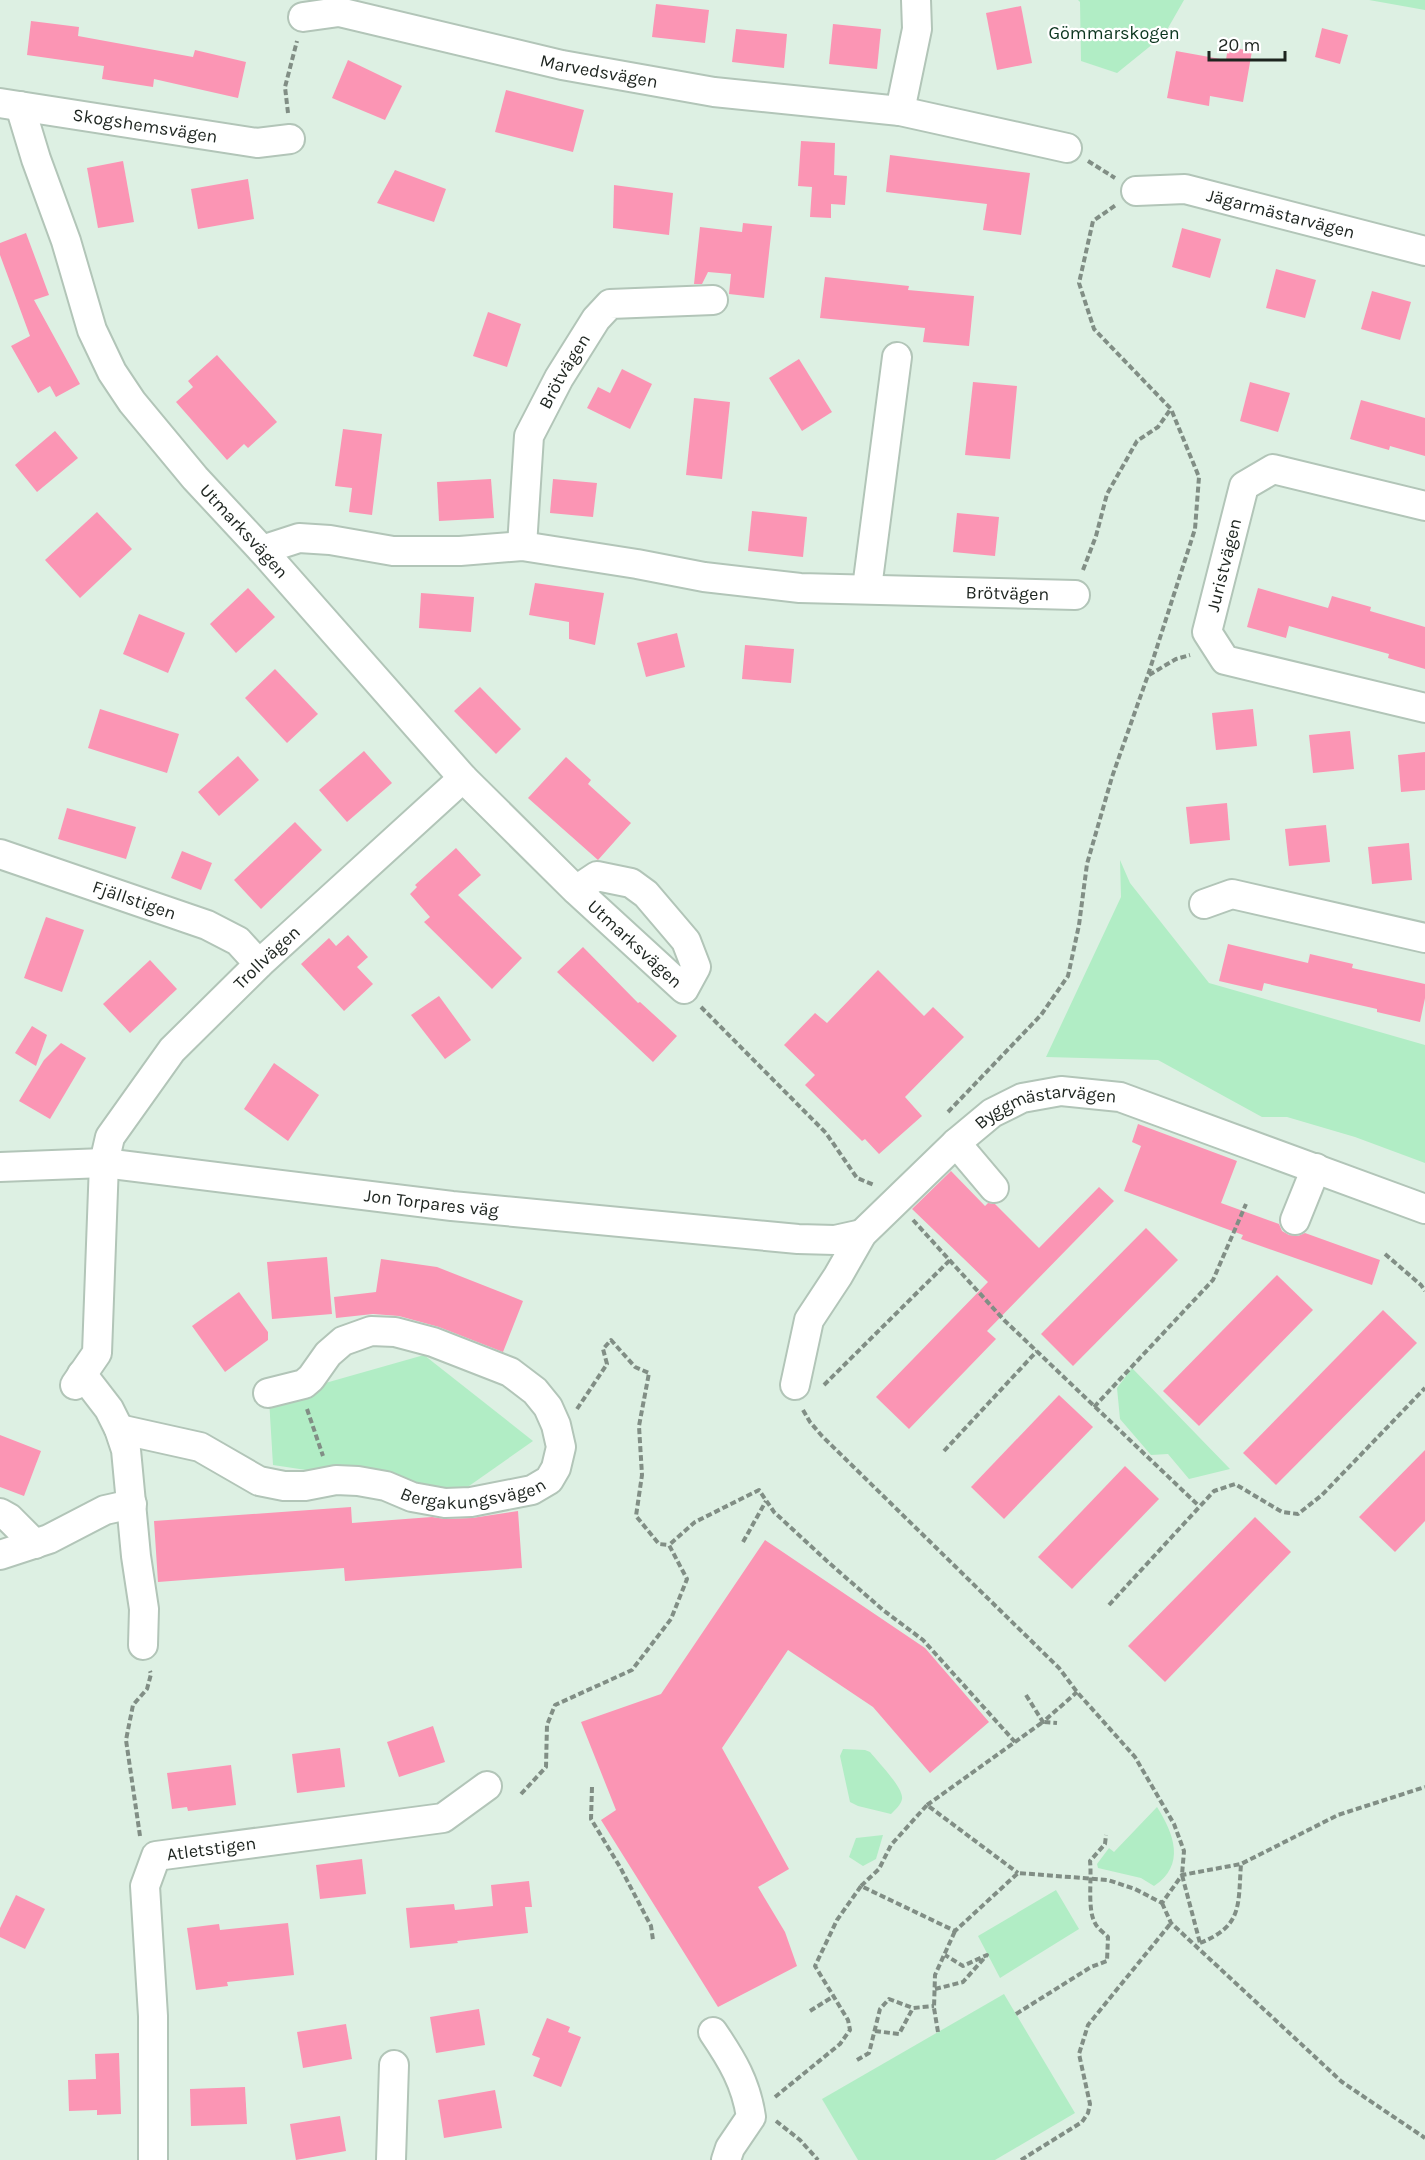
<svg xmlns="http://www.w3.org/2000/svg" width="1425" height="2160" viewBox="0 0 1425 2160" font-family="Karla,sans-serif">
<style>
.green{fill:#b1edc5}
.building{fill:#fb95b4}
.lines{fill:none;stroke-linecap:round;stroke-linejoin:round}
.minor-casing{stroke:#b2c5b8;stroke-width:32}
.path{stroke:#818e85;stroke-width:4;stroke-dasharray:6 3;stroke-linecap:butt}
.minor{stroke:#fff;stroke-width:28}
.labels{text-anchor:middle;stroke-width:4.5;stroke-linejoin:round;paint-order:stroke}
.park-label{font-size:18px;fill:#0b351e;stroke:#fff}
.street-label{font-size:18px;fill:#1d241f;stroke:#fff}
</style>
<rect width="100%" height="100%" fill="#ddf0e3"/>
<g class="green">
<polygon points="1078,0 1184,0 1164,35 1117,73 1081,61 1080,2"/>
<polygon points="1369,0 1425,0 1425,10"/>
<polygon points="1120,860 1130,883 1209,983 1425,1045 1425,1163 1355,1137 1287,1117 1262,1117 1158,1060 1046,1057 1121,897"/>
<polygon points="424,1355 533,1441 459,1493 273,1465 269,1399"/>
<polygon points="1132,1368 1230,1469 1189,1479 1168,1454 1151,1455 1120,1419 1117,1388"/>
<path d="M843 1749 865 1750 870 1752C877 1761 904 1788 902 1799 901 1805 895 1810 891 1814L858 1806 850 1802 840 1756Z"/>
<path d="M1157 1807C1174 1834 1186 1865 1154 1886L1141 1878 1098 1868 1097 1864 1109 1848 1114 1852Z"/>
<polygon points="883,1835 876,1859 863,1866 849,1857 856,1838"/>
<polygon points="1056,1890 1079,1929 1000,1978 978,1936"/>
<polygon points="1004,1994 1075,2113 995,2160 858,2160 822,2099"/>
</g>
<g class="building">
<polygon points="656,4 709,10 705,43 652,37"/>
<polygon points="1021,6 1032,63 997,70 986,13"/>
<polygon points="31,21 79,27 78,36 193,57 195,50 246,62 238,98 154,79 153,87 102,79 104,66 27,55"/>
<polygon points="833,24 881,29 877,69 829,64"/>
<polygon points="1322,28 1348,35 1340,64 1315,57"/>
<polygon points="736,29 787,34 784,68 732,62"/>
<polygon points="1228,47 1252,51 1243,102 1210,96 1209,106 1167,98 1176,51 1226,60"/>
<polygon points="348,60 402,86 385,120 332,98"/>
<polygon points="506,90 584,110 573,152 495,132"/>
<polygon points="801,141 835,143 834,175 847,176 845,205 831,204 831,218 810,217 812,187 798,186"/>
<polygon points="890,155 1030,173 1021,235 983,230 987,204 886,192"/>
<polygon points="123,161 134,222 98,228 87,168"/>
<polygon points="395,170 446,189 434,222 377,203"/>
<polygon points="248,179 254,219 198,229 191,189"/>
<polygon points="614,185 673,193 669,235 613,228"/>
<polygon points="743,223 772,226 764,298 729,294 731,274 708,272 702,284 694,284 700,227 742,232"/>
<polygon points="1182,228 1221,239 1210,278 1172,267"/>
<polygon points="26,233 49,295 34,300 80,384 56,397 50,386 38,393 11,346 30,336 0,255 0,243"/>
<polygon points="1276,269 1316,280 1305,318 1266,308"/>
<polygon points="825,277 909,286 908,290 974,296 969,346 923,342 925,328 820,318"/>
<polygon points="1372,291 1411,302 1400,340 1361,329"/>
<polygon points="488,312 521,324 507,367 473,356"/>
<polygon points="217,355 277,422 248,448 244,444 227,460 176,402 193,387 188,381"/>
<polygon points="799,359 832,412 802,431 769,378"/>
<polygon points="622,369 652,384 630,429 587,408 598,387 610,393"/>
<polygon points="973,382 1017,386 1010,459 965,455"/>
<polygon points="1250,382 1290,393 1278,432 1240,421"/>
<polygon points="694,398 730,402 722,479 686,475"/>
<polygon points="1361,400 1425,418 1425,456 1390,446 1389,450 1350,439"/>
<polygon points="343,429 382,434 372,515 349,512 352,488 335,486"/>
<polygon points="55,431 78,458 37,492 15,465"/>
<polygon points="491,479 494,518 439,521 437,482"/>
<polygon points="553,479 597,483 593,517 550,513"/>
<polygon points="752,511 807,517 803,557 748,551"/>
<polygon points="97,512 132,549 80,598 45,560"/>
<polygon points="957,513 999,517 995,556 953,552"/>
<polygon points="535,583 604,593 595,645 569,639 569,622 529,615"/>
<polygon points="248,588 275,617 236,653 210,624"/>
<polygon points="1258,588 1328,608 1332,596 1371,607 1370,611 1425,627 1425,669 1388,658 1389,654 1289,626 1286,638 1247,627"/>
<polygon points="421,593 474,597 471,632 419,628"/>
<polygon points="139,614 185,633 168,673 123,654"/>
<polygon points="677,633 685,667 646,677 637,643"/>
<polygon points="745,645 794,649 791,683 742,679"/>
<polygon points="275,669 318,714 287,743 245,698"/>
<polygon points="480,687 521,729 496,754 454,711"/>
<polygon points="100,709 179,734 167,773 88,748"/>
<polygon points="1253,709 1257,746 1216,750 1212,713"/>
<polygon points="1350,731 1354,769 1313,773 1309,735"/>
<polygon points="364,751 392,783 347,822 319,790"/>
<polygon points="1425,752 1425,790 1401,792 1398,755"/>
<polygon points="238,756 259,780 219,816 198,792"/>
<polygon points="566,757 591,780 588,784 631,823 598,860 528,798"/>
<polygon points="1227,803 1230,840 1190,844 1186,807"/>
<polygon points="67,808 136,827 126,859 58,839"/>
<polygon points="295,822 322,850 261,909 234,880"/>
<polygon points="1326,825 1330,862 1289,866 1285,829"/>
<polygon points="1409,843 1412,880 1372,884 1368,847"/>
<polygon points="456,848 481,875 458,895 522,958 492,989 424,922 430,917 410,894 417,887 415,885"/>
<polygon points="182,851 212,863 201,890 171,878"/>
<polygon points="46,917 84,930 62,992 24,978"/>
<polygon points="348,935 368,957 357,967 373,984 344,1011 301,964 329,938 336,946"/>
<polygon points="1228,944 1308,963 1310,954 1353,964 1352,968 1425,984 1425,998 1420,1022 1377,1012 1377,1009 1264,983 1262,991 1219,981"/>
<polygon points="583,947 638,1003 640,1002 677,1036 653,1062 557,972"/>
<polygon points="150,960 177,989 130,1033 103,1004"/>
<polygon points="878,970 924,1016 933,1007 964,1037 905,1097 922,1116 879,1154 865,1139 862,1141 805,1085 815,1075 784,1045 815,1013 827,1023"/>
<polygon points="439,996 471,1040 445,1059 411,1015"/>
<polygon points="32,1026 47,1035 36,1066 15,1053"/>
<polygon points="61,1043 86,1058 50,1119 19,1101 44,1060"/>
<polygon points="274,1063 319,1095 288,1141 244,1109"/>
<polygon points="1138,1124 1237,1161 1221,1203 1279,1224 1282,1231 1289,1235 1298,1236 1305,1233 1380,1260 1372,1285 1241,1239 1243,1235 1124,1191 1141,1146 1132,1142"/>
<polygon points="951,1171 985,1206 988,1203 995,1204 1039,1248 1099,1187 1114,1201 987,1331 996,1339 909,1429 876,1397 988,1282 912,1209"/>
<polygon points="1146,1228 1178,1260 1073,1366 1041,1334"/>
<polygon points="327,1257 332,1314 272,1319 267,1262"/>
<polygon points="381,1259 437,1267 523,1301 503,1352 439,1327 399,1316 373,1314 336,1318 334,1297 376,1292"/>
<polygon points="1277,1275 1313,1310 1199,1426 1163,1391"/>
<polygon points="239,1292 268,1332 268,1340 225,1372 192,1326"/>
<polygon points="1383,1310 1417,1343 1276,1485 1243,1453"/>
<polygon points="1059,1395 1093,1427 1004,1519 971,1487"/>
<polygon points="0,1435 41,1451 24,1496 0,1487"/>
<polygon points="1425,1450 1425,1521 1395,1552 1359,1517"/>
<polygon points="1125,1466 1159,1499 1072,1589 1038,1557"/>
<polygon points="351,1507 352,1523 432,1517 445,1519 472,1518 518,1511 522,1568 345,1581 344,1568 158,1582 154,1521"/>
<polygon points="1255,1517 1291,1552 1165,1682 1128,1646"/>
<polygon points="765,1540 925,1648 989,1722 930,1773 873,1707 788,1650 722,1748 789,1869 758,1887 785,1932 797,1966 718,2007 601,1820 616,1810 581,1722 661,1694"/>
<polygon points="433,1726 445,1762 399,1777 387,1742"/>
<polygon points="340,1748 345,1787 297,1793 292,1754"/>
<polygon points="231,1765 236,1805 188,1811 187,1807 172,1809 167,1773"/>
<polygon points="362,1859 366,1894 320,1899 316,1865"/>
<polygon points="529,1881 532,1907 525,1907 528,1933 457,1941 458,1943 410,1948 406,1908 454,1904 455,1910 493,1906 491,1885"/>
<polygon points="16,1895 45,1909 25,1949 0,1937 0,1928"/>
<polygon points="288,1923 294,1975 227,1982 228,1986 196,1990 187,1928 219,1924 220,1930"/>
<polygon points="479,2009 485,2045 436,2053 430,2017"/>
<polygon points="547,2018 570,2027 568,2032 581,2037 561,2087 533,2076 540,2058 532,2055"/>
<polygon points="346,2024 352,2059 303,2068 297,2032"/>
<polygon points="119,2053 121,2114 97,2115 97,2110 69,2111 68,2080 96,2079 95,2054"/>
<polygon points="245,2087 247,2124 191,2126 190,2089"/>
<polygon points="495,2090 502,2128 444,2138 438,2100"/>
<polygon points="340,2116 346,2151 296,2160 290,2124"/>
</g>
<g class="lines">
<g class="minor-casing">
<g id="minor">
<path id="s1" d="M303 17 339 12 562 65 714 92 900 111 917 29 916 0"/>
<path id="s2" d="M0 103 257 143 290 139"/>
<path id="s3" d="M20 106 36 159 66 241 92 330 112 372 132 402 195 478 262 550 463 778 576 890 684 989 696 967 686 941 646 894 631 883 597 876 576 890"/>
<polyline points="900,111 1067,148"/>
<path id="s4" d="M1136 191 1185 189 1425 251"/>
<polyline points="1425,506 1273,469 1244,486 1207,632 1225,660 1425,708"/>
<path id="s5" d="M522 546 529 436 559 378 596 319 610 304 713 300"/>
<path id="s6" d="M262 550 299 538 330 540 393 551H460L522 546 637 564 704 577 800 588 1075 595"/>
<polyline points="867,588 897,357"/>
<path id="s7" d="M0 854 207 925 238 941 259 964"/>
<polyline points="1204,904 1232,894 1425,938"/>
<polyline points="956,1143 994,1188"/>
<path id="s8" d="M0 1167 104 1163 452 1206 798 1239 835 1240 862 1234"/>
<polyline points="1295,1220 1316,1168"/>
<polyline points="82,1374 109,1409 119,1429 126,1450 136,1556 144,1609 143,1645"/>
<path id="s9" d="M75 1385 97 1353 104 1163 110 1137 172 1050 259 964 463 778"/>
<path id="s10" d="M795 1385 809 1320 838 1276 862 1234 956 1143 992 1113 1022 1098 1061 1091 1120 1097 1425 1209"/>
<path id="s11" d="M119 1429 200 1447 259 1481 284 1486H305L336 1480 358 1481 386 1486 412 1497 445 1503 471 1502 532 1490 549 1480 556 1468 561 1447 556 1425 548 1407 535 1391 510 1372 433 1342 395 1332 371 1331 343 1341 328 1354 311 1378 304 1384 268 1393"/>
<polyline points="0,1513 9,1518 35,1544"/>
<polyline points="0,1555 49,1539 105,1510 132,1504"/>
<path d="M713 2032C732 2060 746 2083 751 2117L730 2148 726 2160"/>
<path id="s12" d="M153 2160V2016L145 1886 156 1856 443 1818 487 1786"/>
<polyline points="391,2160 394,2065"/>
</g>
</g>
<g class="path">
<polyline points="288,113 285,87 297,41"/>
<polyline points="1088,161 1115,178"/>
<polyline points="1083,570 1096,536 1107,494 1137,441 1158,427 1170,410"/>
<polyline points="1149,675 1176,659 1190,655"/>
<polyline points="701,1007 826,1133 857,1178 874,1185"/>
<polyline points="948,1112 1041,1015 1068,976 1079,925 1087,864 1112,777 1148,675 1195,529 1199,477 1171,409 1094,329 1079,283 1093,221 1116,205"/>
<polyline points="913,1220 1004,1320 1199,1506"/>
<polyline points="1385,1254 1421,1285 1425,1291"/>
<polyline points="824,1385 951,1259"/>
<polyline points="1094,1407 1213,1280 1246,1204"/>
<polyline points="307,1409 323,1456"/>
<polyline points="577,1409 607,1364 603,1349 611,1340 635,1367 649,1373 639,1426 642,1475 636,1516 659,1544 669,1545"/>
<polyline points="803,1410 810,1422 822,1436 1059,1668 1077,1692 1135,1757 1174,1824 1184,1851 1182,1875 1200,1943"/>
<polyline points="944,1451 1037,1351"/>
<polyline points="743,1542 766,1501"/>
<polyline points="1109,1605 1214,1491 1235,1484 1282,1512 1298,1514 1322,1495 1425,1388"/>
<polyline points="1026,1695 1043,1722 1077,1692"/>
<polyline points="592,1787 591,1819 620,1867 651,1926 653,1940"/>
<polyline points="521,1794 546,1767 547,1725 555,1705 632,1670 671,1619 687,1579 669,1545 695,1522 759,1490 774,1512 828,1562 883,1610 923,1640 1015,1742"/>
<polyline points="927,1805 1043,1722 1057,1723"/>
<polyline points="140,1836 126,1740 133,1705 147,1689 151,1674 150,1671"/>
<polyline points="861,1886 879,1869 891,1845 927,1805 1018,1873"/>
<polyline points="1162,1903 1171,1923 1342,2082 1425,2138"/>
<path d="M1200 1943C1243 1926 1238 1905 1241 1864"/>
<polyline points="935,1989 963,1982 987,1955 963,1966 945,1955"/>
<polyline points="810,2011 834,1996"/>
<path d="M1016 2014 1091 1967 1107 1961 1108 1937C1104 1933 1097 1928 1095 1923 1087 1909 1092 1878 1090 1861L1105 1844 1106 1835"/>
<polyline points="875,2031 899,2034 913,2008"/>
<polyline points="938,2032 934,2008 935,1975 955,1931"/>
<polyline points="857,2060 869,2053 880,2009 889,1999 913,2008 934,2006"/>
<polyline points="775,2097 840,2044 850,2030 848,2020 815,1966 837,1920 861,1886 955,1931 1018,1873 1108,1880 1135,1889 1162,1903 1182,1875 1241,1864 1338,1815 1425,1787"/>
<polyline points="776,2121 800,2140 818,2160"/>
<polyline points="1021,2160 1082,2122 1088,2113 1090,2104 1079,2054 1088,2025 1171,1923"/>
</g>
<use href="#minor" class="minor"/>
</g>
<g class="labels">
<g class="park-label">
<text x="1114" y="39">Gömmarskogen</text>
</g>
<g class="street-label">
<text dy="6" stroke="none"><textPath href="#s1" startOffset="303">Marvedsvägen</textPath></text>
<text dy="6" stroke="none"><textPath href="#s2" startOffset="147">Skogshemsvägen</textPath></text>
<text dy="6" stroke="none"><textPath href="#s4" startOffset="148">Jägarmästarvägen</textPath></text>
<text dy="6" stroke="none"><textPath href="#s5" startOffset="184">Brötvägen</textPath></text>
<text dy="6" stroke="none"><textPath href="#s3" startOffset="489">Utmarksvägen</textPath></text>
<text transform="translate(1224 565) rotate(-76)" y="6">Juristvägen</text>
<text dy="6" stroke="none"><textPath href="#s6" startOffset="752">Brötvägen</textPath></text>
<text dy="6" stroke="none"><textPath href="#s7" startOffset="142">Fjällstigen</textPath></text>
<text dy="6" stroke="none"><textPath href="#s3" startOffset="1058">Utmarksvägen</textPath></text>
<text dy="6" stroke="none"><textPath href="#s9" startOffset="495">Trollvägen</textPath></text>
<text dy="6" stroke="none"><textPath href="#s10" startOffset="400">Byggmästarvägen</textPath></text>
<text dy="6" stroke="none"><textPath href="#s8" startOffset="434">Jon Torpares väg</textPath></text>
<text dy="6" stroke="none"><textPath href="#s11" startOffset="370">Bergakungsvägen</textPath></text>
<text dy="6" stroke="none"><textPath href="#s12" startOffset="362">Atletstigen</textPath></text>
</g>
</g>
<path d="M1209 51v9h76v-9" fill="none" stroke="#1d241f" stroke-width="3"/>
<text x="1218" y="51" font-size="18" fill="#1d241f" stroke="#ffffff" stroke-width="4.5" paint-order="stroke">20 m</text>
</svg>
